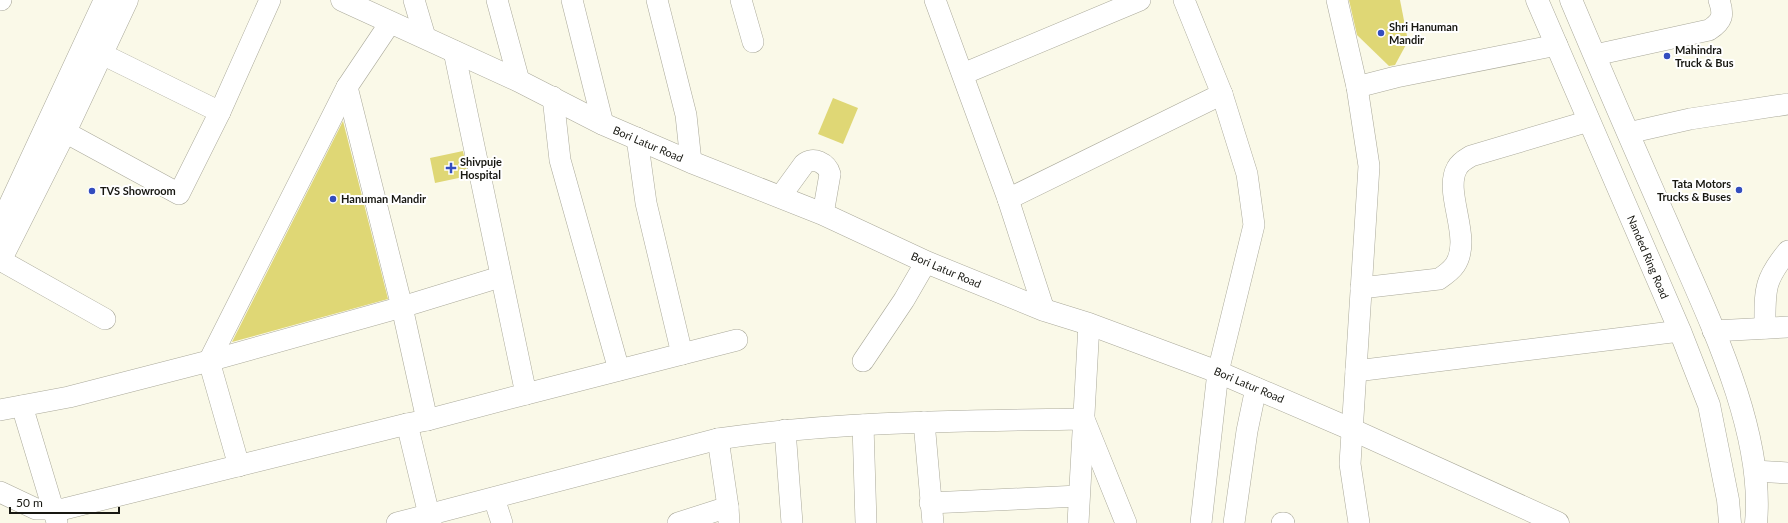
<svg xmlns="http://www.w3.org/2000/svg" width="1788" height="523" viewBox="0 0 1788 523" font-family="Lato,sans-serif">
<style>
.building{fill:#dfd775}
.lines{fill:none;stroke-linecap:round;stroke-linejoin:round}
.minor-casing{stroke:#aaa99a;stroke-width:22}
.major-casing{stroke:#aaa99a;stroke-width:23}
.highway-casing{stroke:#aaa99a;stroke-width:23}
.minor{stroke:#fff;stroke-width:21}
.major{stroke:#fff;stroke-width:22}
.highway{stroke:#fff;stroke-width:22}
.poi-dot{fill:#334dbe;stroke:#fff;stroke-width:1.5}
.labels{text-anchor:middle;stroke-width:4;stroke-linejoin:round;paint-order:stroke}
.poi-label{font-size:11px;font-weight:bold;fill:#181812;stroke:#fff;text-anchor:start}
.street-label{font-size:11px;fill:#181812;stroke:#fff}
</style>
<rect width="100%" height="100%" fill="#faf9e8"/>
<g class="building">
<polygon points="1349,0 1400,0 1408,41 1395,65 1389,66 1357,35"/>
<polygon points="833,98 858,108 843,144 818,134"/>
<polygon points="343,121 388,299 232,342"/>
<polygon points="463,151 468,176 435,183 430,158"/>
</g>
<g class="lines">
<g class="minor-casing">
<g id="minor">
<polyline points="0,0 1,0"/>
<polyline points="414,0 425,37"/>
<polyline points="497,0 519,81"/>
<polyline points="572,0 603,124"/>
<polyline points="657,0 686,115 691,162"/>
<polyline points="741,0 753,42"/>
<polyline points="935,0 1008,199 1044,310"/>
<polyline points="1184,0 1222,94 1247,174 1254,225 1218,372 1201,523"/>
<polyline points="1337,0 1357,87 1369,166 1350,464 1359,523"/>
<polyline points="102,54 220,112 270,0"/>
<path d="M1595 55 1709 30C1723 21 1724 15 1719 0"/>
<polyline points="963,74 1140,0"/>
<polyline points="1357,87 1396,77 1557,45"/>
<polyline points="553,97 560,160 619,370"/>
<polyline points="65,132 179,194 220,112"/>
<polyline points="1628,133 1690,119 1788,104"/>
<path d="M780 197 804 164C813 156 827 163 830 174L823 214"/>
<polyline points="1008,199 1222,94"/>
<polyline points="0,260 105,319"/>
<path d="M1361 288 1439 279C1445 275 1451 271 1455 265 1473 238 1443 193 1457 168 1460 162 1466 159 1471 156L1589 121"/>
<path d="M1765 328C1765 291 1763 281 1788 251"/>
<polyline points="1713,331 1788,327"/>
<polyline points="682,354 737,340"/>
<polyline points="863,361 904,300 926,262"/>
<polyline points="1356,371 1680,331"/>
<polyline points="526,394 682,354 646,203 637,138"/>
<polyline points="22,406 57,522"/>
<polyline points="0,410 69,397 209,361 347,87 390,23"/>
<polyline points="427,420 402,307 500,277"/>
<polyline points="924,422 933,523"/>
<polyline points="407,424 431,523"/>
<polyline points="863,425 866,523"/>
<polyline points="785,430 792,523"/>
<polyline points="718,439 728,507 729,523"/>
<polyline points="239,466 209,361 402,307 347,87"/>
<polyline points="1755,471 1788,473"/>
<polyline points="0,492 36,509 64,509 407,424 427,420 526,394 454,51"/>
<polyline points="494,498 502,523"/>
<polyline points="930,503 1079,496"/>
<path d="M397 523 718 439C839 421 961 421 1084 419L1126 523"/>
<polyline points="678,523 728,507"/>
<polyline points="1078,523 1089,324"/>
<polyline points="1234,523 1247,431 1256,388"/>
<polyline points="1282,523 1284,523"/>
</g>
</g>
<g class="major-casing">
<g id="major">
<polyline points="342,0 519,81 603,124 691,162 823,214 926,262 1044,310 1089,324 1218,372 1353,430 1558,523"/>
<polyline points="0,226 105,0"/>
<polyline points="0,261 65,132 127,0"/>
</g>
</g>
<g class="highway-casing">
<g id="highway">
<polyline points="1537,0 1680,331 1709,405 1728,500 1730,523"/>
<path d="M1571 0C1603 76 1636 152 1669 227 1706 313 1765 429 1756 523"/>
</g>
</g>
<use href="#minor" class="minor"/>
<use href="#major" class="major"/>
<use href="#highway" class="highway"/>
</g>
<g class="poi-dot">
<circle cx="1381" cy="33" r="4"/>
<circle cx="1667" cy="56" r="4"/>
<path d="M449 162h4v4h4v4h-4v4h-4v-4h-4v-4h4z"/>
<circle cx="1739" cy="190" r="4"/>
<circle cx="92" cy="191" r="4"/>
<circle cx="333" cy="199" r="4"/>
</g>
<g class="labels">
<g class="poi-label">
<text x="1389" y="31">Shri Hanuman<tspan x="1389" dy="13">Mandir</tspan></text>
<text x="1675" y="54">Mahindra<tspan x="1675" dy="13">Truck &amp; Bus</tspan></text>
<text x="460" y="166">Shivpuje<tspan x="460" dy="13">Hospital</tspan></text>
<text x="1731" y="188" text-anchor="end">Tata Motors<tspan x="1731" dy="13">Trucks &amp; Buses</tspan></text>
<text x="100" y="195">TVS Showroom</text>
<text x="341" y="203">Hanuman Mandir</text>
</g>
<g class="street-label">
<text transform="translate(648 144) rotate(23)" y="4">Bori Latur Road</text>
<text transform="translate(1648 257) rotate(67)" y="4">Nanded Ring Road</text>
<text transform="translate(946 270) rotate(23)" y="4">Bori Latur Road</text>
<text transform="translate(1249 385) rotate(23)" y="4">Bori Latur Road</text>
</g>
</g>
<path d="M10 507v6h109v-6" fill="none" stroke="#181812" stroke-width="2"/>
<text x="16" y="507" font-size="12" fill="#181812" stroke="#ffffff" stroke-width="3" paint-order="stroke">50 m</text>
</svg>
